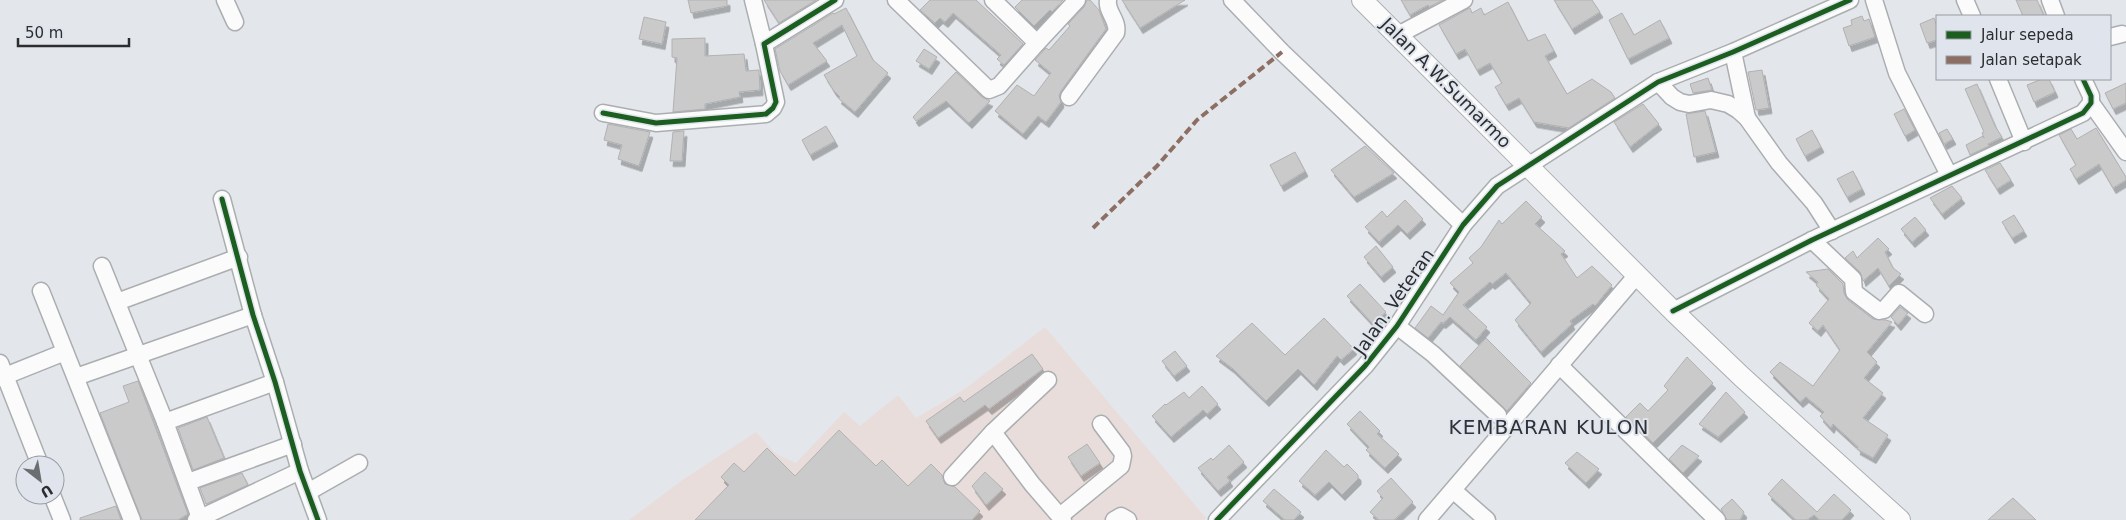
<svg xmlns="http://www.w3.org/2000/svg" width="2126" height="520" viewBox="0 0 2126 520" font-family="'DejaVu Sans',sans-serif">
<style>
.medical{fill:#e8ddda}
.building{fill:#cacacb;stroke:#b1b1b2;filter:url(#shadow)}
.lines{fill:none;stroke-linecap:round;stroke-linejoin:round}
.minor-casing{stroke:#abaeb1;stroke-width:19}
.major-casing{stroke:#abaeb1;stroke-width:22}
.minor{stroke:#fbfbfc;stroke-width:16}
.major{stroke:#fbfbfc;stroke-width:20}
.quiet{stroke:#8d6e63;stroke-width:4;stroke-dasharray:8 4;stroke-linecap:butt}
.cycleway-casing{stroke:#e0e5ed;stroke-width:8}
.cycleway{stroke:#1b5e20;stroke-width:5}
.labels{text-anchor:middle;stroke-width:4;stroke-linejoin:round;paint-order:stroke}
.street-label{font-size:18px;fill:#2b2d30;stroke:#e0e5ed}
.quarter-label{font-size:20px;letter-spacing:1px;fill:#2f3238;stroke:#e0e5ed}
</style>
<defs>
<filter id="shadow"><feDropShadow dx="3" dy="5.5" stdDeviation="0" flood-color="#0004"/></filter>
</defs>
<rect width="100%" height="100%" fill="#e3e6ea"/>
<polygon class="medical" points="1045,327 1206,518 1204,520 629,520 684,479 756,432 776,454 796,463 844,412 860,426 898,395 916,418 965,389"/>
<g class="building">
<polygon points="688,0 727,0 727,6 691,13"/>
<polygon points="764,0 816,0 779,23"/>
<polygon points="930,0 976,0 1023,44 1004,65 997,59 1001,55 953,13 945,22 940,18 935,23 920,10"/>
<polygon points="1022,0 1063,0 1052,12 1050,10 1034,26 1015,7"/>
<polygon points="1087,0 1090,0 1099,10 1106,29 1061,91 1059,96 1061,102 1046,122 1038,116 1023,134 995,111 1017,85 1034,96 1051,73 1035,60 1046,48 1049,50 1070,26 1068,24 1084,7"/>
<polygon points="1122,0 1185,0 1140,28"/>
<polygon points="1401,0 1443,0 1429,7 1428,5 1410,15"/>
<polygon points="1554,0 1592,0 1600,12 1572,29"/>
<polygon points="2016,0 2037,0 2044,16 2023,16"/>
<polygon points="1508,2 1528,41 1545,34 1554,51 1545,56 1567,94 1592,79 1611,92 1615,98 1569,128 1534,122 1519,98 1506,105 1495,87 1502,83 1490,63 1477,70 1465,49 1456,54 1439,25 1470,8 1472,13 1481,8 1484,15"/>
<polygon points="846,8 873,60 888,73 855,112 838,98 840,97 834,91 824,75 857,56 842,25 813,43 827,61 788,85 780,71 775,49 833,13 834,14"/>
<polygon points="1622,13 1634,35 1660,20 1669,38 1628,59 1609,20"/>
<polygon points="1862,16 1864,21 1869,19 1875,37 1849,46 1843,28 1852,25 1851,20"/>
<polygon points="644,17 666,22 662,44 639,39"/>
<polygon points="1934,18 1937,26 1937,40 1927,43 1920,24"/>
<polygon points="705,38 705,56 744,54 746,71 759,70 760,90 739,92 740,97 705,104 705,109 673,112 677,58 672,57 672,39"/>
<polygon points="924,49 937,57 929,69 916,61"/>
<polygon points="1762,70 1769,108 1756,110 1748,72"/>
<polygon points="956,72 982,97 990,101 969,123 946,101 916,121 913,117"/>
<polygon points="1708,78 1712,90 1693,93 1690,84"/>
<polygon points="2042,79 2049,79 2055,92 2034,102 2027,85"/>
<polygon points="2126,83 2126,103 2113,109 2105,93"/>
<polygon points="1977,84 1995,126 2002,137 1988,144 1989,146 1970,155 1966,145 1983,136 1984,138 1982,133 1984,132 1965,89"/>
<polygon points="1643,104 1659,124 1630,147 1614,122"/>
<polygon points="1904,109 1915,130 1905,136 1894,114"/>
<polygon points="1705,111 1716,152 1694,157 1686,114"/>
<polygon points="608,124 650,132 639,166 618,159 622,145 604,140"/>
<polygon points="826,126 835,141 810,155 802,140"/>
<polygon points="2096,128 2126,177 2126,180 2113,188 2099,164 2076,179 2070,169 2076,165 2059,135 2071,129 2077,139"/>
<polygon points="1947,129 1953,139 1944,144 1939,133"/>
<polygon points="1812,130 1821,147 1805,156 1796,139"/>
<polygon points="684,131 682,161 670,161 673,132"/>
<polygon points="1365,146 1394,173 1354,197 1331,170"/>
<polygon points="1295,152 1305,171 1281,186 1270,165"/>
<polygon points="2000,163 2011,180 1997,189 1985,170"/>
<polygon points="1853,171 1862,189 1847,197 1837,179"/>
<polygon points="1952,186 1962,198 1942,214 1930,198"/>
<polygon points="1405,200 1423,219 1407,234 1398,225 1379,242 1365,227 1382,211 1387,217"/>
<polygon points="1526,201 1542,217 1535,224 1565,251 1561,254 1577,278 1592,266 1612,285 1595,306 1593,304 1570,321 1572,324 1541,352 1515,320 1531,303 1506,273 1492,284 1490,282 1463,305 1487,327 1476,340 1450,317 1443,323 1441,322 1428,338 1415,328 1431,306 1443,315 1459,292 1450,283 1473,263 1469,258 1481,247 1499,220 1502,224"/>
<polygon points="2014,215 2024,231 2012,238 2002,222"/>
<polygon points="1915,217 1926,230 1912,242 1901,229"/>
<polygon points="1878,238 1889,249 1885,252 1893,268 1901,274 1889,286 1878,268 1863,281 1860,272 1845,258 1853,251 1857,258"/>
<polygon points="1376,246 1393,267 1381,277 1364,257"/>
<polygon points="1828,269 1843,284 1844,293 1848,300 1873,319 1886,320 1892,322 1867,352 1877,362 1864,378 1883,393 1863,418 1888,435 1873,458 1857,449 1858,447 1833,424 1831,428 1820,416 1824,412 1806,397 1800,402 1770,372 1780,362 1813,386 1840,350 1823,325 1818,331 1809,323 1829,299 1816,285 1818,282 1806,272"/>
<polygon points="1360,284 1386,312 1373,324 1347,296"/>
<polygon points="1900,307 1908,313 1898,325 1891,317"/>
<polygon points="1324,318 1354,349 1341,360 1337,356 1314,385 1298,369 1266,401 1232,368 1216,356 1252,323 1285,355"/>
<polygon points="1486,338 1531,383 1507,411 1460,366"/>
<polygon points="1175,351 1187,366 1174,376 1162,361"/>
<polygon points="1032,354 1043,369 989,409 985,405 938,438 926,421 960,397 964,402"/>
<polygon points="1687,357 1713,383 1653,443 1626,417 1640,403 1648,411 1668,390 1664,386"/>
<polygon points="138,381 188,514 178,520 142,520 100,413 129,402 123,386"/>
<polygon points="1202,386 1218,404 1207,414 1203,410 1171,437 1152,416 1165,404 1166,405 1184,392 1189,398"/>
<polygon points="1726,392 1745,412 1718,437 1699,424"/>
<polygon points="1360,411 1380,431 1377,434 1399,454 1385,468 1366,450 1369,447 1347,424"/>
<polygon points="207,417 224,458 193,470 178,428"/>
<polygon points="839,430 876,466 882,460 908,486 931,464 942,475 945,484 955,487 980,511 972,520 695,520 729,485 721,477 734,463 744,472 767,448 795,476"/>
<polygon points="1087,444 1100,463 1081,476 1068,457"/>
<polygon points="1229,445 1244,462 1227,477 1230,481 1218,491 1198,468 1211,458 1213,460"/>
<polygon points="1682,445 1699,456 1683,473 1669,459"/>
<polygon points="1326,450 1344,467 1347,464 1358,475 1358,479 1342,495 1329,482 1315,495 1299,481"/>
<polygon points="1577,452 1599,469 1586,483 1565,463"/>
<polygon points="985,472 1003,489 986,505 972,486"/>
<polygon points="242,473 248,485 206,504 200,488"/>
<polygon points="1391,478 1413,502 1394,520 1379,520 1370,512 1383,498 1377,491"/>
<polygon points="1782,479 1817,512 1834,494 1851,510 1842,520 1820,520 1814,515 1807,520 1796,520 1768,494"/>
<polygon points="1274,489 1301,512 1294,520 1285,520 1263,501"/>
<polygon points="2013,498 2036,520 1988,520 2007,503"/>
<polygon points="1732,499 1744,512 1740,520 1727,520 1721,509"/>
<polygon points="116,506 121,520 80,520 80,518"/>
</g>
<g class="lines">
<g class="minor-casing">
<g id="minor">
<polyline points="225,0 235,22"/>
<polyline points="753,0 764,44"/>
<polyline points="896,0 989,90 999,86 1037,43 993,0"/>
<polyline points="1232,0 1282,52 1463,225"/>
<polyline points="1874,0 1897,73 1949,175"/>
<polyline points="1965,0 1972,16"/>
<polyline points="2050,0 2056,16"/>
<polyline points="1398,35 1464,0"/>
<polyline points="2110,37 2122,34"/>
<polyline points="1037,43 1077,0"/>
<polyline points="1733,52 1747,118"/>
<polyline points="1998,79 2024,142"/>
<polyline points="1658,82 1672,97 1680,102 1689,104 1711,100 1728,104 1738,110 1747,118 1779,163 1814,203 1832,231"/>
<path d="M1069 97 1116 33C1119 20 1106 12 1108 0"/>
<polyline points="2091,103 2126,152"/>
<polyline points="603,113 656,123 766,114 773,108 776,102 764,44 835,0"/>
<polyline points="222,199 253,315 275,382 300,471 318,520"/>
<polyline points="1812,240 1853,279 1854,292 1879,311 1884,310 1899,293 1925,314"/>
<polyline points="102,266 165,422 200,518"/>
<polyline points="41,291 132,520"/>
<polyline points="117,302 239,257"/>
<polyline points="1673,311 1812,240 2083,113 2091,103 2091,96 2083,79"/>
<polyline points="1397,326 1433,354 1498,415"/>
<polyline points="0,363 40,465"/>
<polyline points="1559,365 1717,520"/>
<polyline points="76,377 253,315"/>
<polyline points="0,378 65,352"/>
<polyline points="165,422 275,382"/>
<polyline points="993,432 1032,484 1063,520"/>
<polyline points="952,477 993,432 1048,380"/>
<polyline points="188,482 293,444"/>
<polyline points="1454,491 1487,520"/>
<polyline points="308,492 359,463"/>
<polyline points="52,495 62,520"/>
<polyline points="1060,516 1121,466 1123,456 1122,452 1101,424"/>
<polyline points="196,520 300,471"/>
<polyline points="1114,520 1121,516 1128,520"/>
<polyline points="1217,520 1365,366 1397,326 1463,225 1497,186 1658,82 1733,52 1850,0"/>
<polyline points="1427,520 1637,275"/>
</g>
</g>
<g class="major-casing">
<polyline id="major" points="1362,0 1673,311 1742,377 1900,520"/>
</g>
<use href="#minor" class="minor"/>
<use href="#major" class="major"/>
<polyline class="quiet" points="1093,228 1157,166 1197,120 1282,52"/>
<g class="cycleway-casing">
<g id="cycleway">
<polyline points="603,113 656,123 766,114 773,108 776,102 764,44 835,0"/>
<polyline points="222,199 253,315 275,382 300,471 318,520"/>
<polyline points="1673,311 1812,240 2083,113 2091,103 2091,96 2083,79"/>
<polyline points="1217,520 1365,366 1397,326 1463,225 1497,186 1658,82 1733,52 1850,0"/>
</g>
</g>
<use href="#cycleway" class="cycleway"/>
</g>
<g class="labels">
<g class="street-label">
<text transform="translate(1446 83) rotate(45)" y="6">Jalan A.W.Sumarmo</text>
<text transform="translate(1394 302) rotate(-55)" y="6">Jalan. Veteran</text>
</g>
<g class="quarter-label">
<text x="1549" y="434">KEMBARAN KULON</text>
</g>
</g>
<rect x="1936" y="15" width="175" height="65" fill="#e0e5ed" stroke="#989ba1"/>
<rect x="1946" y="31" width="25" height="8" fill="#1b5e20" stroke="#989ba1"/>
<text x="1981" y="40" font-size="15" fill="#2b2d30">Jalur sepeda</text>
<rect x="1946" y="56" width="25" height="8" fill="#8d6e63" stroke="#989ba1"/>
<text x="1981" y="65" font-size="15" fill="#2b2d30">Jalan setapak</text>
<g transform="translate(40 480) rotate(149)"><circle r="24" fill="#e0e5ed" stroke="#989ba1"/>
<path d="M0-4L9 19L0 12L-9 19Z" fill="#6b6e71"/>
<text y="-8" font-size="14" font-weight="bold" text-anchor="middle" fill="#2b2d30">U</text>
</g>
<path d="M18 38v8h111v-8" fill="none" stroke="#2b2d30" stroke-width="2.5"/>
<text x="25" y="38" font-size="15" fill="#2b2d30" stroke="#e0e5ed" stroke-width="4" paint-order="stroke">50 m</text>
</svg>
